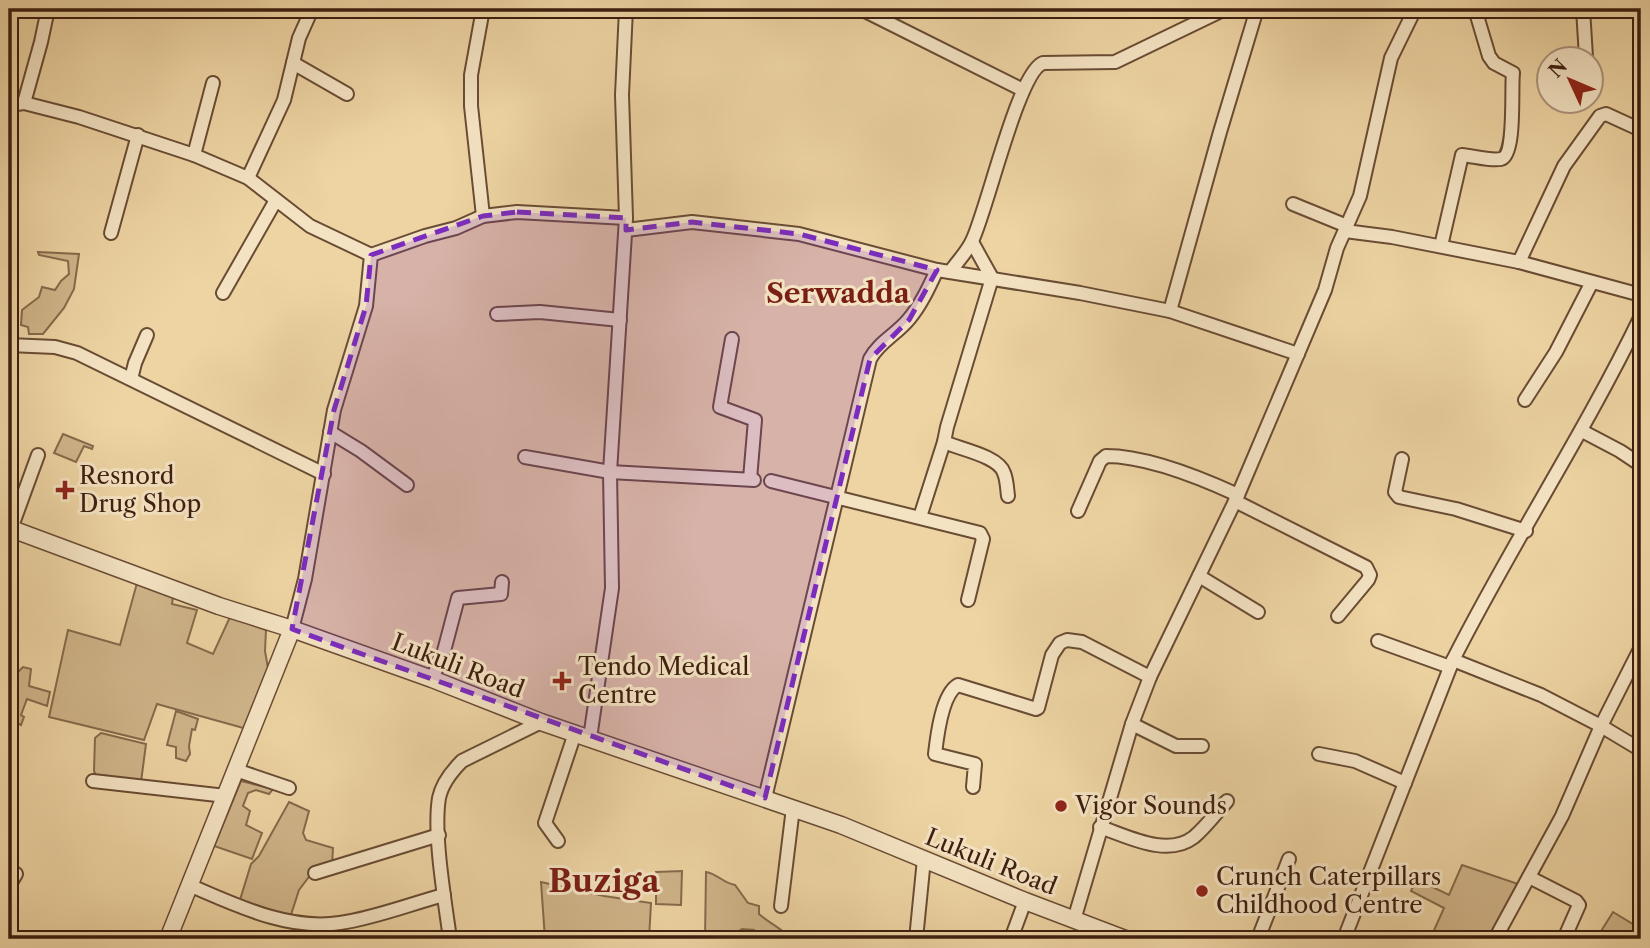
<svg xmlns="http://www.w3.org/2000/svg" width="1650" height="948" viewBox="0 0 1650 948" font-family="'Libre Caslon Text',serif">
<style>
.green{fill:#d0b58a;stroke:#866a4c;stroke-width:2}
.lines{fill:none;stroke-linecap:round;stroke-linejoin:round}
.minor-casing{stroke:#694c34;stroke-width:16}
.tertiary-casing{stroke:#694c34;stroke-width:19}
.minor{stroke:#f4e3c3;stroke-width:12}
.tertiary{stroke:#f4e3c3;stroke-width:16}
.marked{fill:#7b2cbf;fill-opacity:0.2;stroke:#7b2cbf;stroke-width:5;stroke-dasharray:14 9;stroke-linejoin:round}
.poi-dot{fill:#8f2418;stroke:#f4e3c3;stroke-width:2.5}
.labels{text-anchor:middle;stroke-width:6;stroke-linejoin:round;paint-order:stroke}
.poi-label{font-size:24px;fill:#3d1e0f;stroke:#f4e3c3;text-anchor:start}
.street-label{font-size:24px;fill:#3d1e0f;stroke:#f4e3c3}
.quarter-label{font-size:28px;font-weight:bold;fill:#7a1f14;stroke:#f4e3c3}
.district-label{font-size:32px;font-weight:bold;fill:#7a1f14;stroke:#f4e3c3}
</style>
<rect width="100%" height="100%" fill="#eed4a3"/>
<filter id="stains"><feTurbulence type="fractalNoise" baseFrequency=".00286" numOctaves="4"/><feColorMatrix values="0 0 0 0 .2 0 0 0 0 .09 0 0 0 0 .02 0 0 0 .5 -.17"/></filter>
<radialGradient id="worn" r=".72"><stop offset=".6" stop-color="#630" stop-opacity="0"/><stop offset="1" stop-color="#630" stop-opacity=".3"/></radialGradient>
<g class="green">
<polygon points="38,252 79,254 74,289 64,308 43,334 29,334 28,327 21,325 22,310 39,297 42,287 55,290 61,281 69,274 68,261 39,255"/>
<polygon points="63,434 93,446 92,449 84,446 76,462 54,453"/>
<polygon points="137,583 173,597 172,604 197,610 187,643 213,654 230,617 266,630 265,651 268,668 247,729 157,704 144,740 49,717 68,630 120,645"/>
<polygon points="9,667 19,671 23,667 31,669 29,686 50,692 47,706 27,699 21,715 24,717 21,725 9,719"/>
<polygon points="176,711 198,719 195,730 192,729 189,746 190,754 186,761 176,758 176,747 167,745"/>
<polygon points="101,733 146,744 141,782 97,778 94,771 95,738"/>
<polygon points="241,781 273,789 269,794 256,790 248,793 243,806 250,811 246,825 262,833 252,859 214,846"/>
<polygon points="289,802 309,811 303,833 306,840 333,848 332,865 315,869 299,890 290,918 240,900 251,864 259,856"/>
<polygon points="1462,865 1524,886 1493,939 1436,939 1431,937 1444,908 1411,891 1416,879 1449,895"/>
<polygon points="682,871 681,905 656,904 656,872"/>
<path d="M706 872C718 874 723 883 735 885L748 903 759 906V914C768 922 788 933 791 939H751L754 930 742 929 733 935H721L719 939H705Z"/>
<polygon points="541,882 604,896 651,903 649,939 545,939"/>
<polygon points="1613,912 1641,929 1641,939 1604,939 1598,936"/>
</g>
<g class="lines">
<g class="minor-casing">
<g id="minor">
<polyline points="861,9 1023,90"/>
<polyline points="1583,9 1586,57"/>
<polyline points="293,63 347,94"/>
<polyline points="24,103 41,42 48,9"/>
<polyline points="9,105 24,103 79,117 194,155 248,178 310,226 371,255 366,306 334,410 305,579 292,629"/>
<polyline points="194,155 213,83"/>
<polyline points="248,178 284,100 299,38 312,9"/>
<polyline points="1293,204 1347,226"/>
<polyline points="483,216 471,106 471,75 483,9"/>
<polyline points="626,230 692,222 799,234 937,270 1080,293 1170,311 1298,354"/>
<polyline points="1345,231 1392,237 1519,262 1641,295"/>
<polyline points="111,233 138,135"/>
<path d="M972 242 992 278 947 427 944 442C959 449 999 456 1004 473 1007 480 1007 489 1008 496"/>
<path d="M1441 246 1462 155C1473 156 1490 161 1501 159 1516 156 1511 87 1513 73L1494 63 1489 56 1475 9"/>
<polyline points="371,255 425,236 456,228 483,216 517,212 626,218"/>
<polyline points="1519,262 1564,166 1600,116 1606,114 1641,130"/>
<path d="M950 272C957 262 967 252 972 241 987 211 1018 72 1043 63L1115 62 1225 9"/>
<polyline points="223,293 276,200"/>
<polyline points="1170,311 1220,132 1257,9"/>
<polyline points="497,314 540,312 620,320"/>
<polyline points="732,339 720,407 755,420 750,479"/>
<polyline points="9,345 55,347 77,353 324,474"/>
<polyline points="131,379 135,363 147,335"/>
<polyline points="1525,400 1556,352 1592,282"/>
<polyline points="1582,431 1620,451 1641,465"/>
<polyline points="330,432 361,451 407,485"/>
<polyline points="525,457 610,472 754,480"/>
<polyline points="1402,459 1395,492 1399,497 1456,509 1526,531"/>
<polyline points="771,481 980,533 983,539 968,600"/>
<polyline points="1235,501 1366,567 1370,575 1368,580 1338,616"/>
<path d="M1078 511 1100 461 1106 456C1147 456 1201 478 1238 495"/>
<polyline points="920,517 944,442"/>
<polyline points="11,529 38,455"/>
<polyline points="1199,576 1258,612"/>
<polyline points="1378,641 1450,667"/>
<polyline points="1641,647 1601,726 1641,750"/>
<polyline points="1453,660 1541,695 1601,726 1562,816 1495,939"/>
<polyline points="432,679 444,651 458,598 501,594 502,582"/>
<polyline points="1132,724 1176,746 1202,746"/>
<polyline points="590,738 612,588 610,472 626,218 622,95 626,9"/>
<polyline points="1319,754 1355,761 1405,783"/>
<polyline points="236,770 289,788"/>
<polyline points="93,781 226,796"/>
<path d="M973 787 975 764 935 754C937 736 942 694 958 685L1036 709 1038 708 1052 655 1060 643 1067 640 1082 642 1150 677"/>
<path d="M765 798 870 359C879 342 897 334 909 319 921 305 929 287 937 270"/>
<path d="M1100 827C1127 836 1167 858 1194 837 1206 827 1217 812 1227 801"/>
<polyline points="558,841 545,823 575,733"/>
<polyline points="315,873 439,835"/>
<polyline points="1529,877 1576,901 1579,905 1564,939"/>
<path d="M189 885C236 905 288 931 340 923 375 918 410 904 444 895"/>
<polyline points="9,886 16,874"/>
<polyline points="781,906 793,808"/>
<polyline points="1074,920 1132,724 1150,677 1238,495 1325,290 1337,248 1360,196 1391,58 1415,9"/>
<path d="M450 939C445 901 433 834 439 798 442 783 452 771 462 761L541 722"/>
<polyline points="916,939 924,859"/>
<polyline points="1011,939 1025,901"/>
<polyline points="1258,939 1289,859"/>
<path d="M1344 939 1453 660C1512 543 1584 434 1641 316"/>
</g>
</g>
<g class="tertiary-casing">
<g id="tertiary">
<polyline points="9,528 219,606 292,629 432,679 541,722 841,825 1025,901 1125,939"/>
<polyline points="168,939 292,629"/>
</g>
</g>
<use href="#minor" class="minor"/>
<use href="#tertiary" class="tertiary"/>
</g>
<path class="marked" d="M517 212 626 218V230L692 222 799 234 937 270 909 320 870 359 765 798 292 629 334 410 366 306 371 255 483 216Z"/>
<g class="poi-dot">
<path d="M61.5 479.5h7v7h7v7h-7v7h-7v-7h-7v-7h7z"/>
<path d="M558.5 670.5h7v7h7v7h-7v7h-7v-7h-7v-7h7z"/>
<circle cx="1061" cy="806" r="7"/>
<circle cx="1202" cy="891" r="7"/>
</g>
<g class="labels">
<g class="poi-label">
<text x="79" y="484">Resnord<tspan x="79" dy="28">Drug Shop</tspan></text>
<text x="578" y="675">Tendo Medical<tspan x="578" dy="28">Centre</tspan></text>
<text x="1075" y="814">Vigor Sounds</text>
<text x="1216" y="885">Crunch Caterpillars<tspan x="1216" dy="28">Childhood Centre</tspan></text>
</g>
<g class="street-label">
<text transform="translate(458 666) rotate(21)" y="8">Lukuli Road</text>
<text transform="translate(991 862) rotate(22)" y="8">Lukuli Road</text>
</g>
<g class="quarter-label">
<text x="838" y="303">Serwadda</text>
</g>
<g class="district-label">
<text x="604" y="892">Buziga</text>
</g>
</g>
<rect width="1650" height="948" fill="none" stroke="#eed4a3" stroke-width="35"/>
<rect x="10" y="10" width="1629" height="927" fill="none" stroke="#3d1e0f" stroke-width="3.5"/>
<rect x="18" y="18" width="1615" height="913" fill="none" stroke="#3d1e0f" stroke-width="2"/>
<g transform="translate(1570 80) rotate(314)"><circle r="33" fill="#f4e3c3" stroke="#ab947b" stroke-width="2"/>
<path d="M0-5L12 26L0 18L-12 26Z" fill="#8f2418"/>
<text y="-10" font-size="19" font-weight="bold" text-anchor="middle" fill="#3d1e0f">N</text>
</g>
<rect width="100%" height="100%" filter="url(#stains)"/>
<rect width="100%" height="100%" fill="url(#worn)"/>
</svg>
